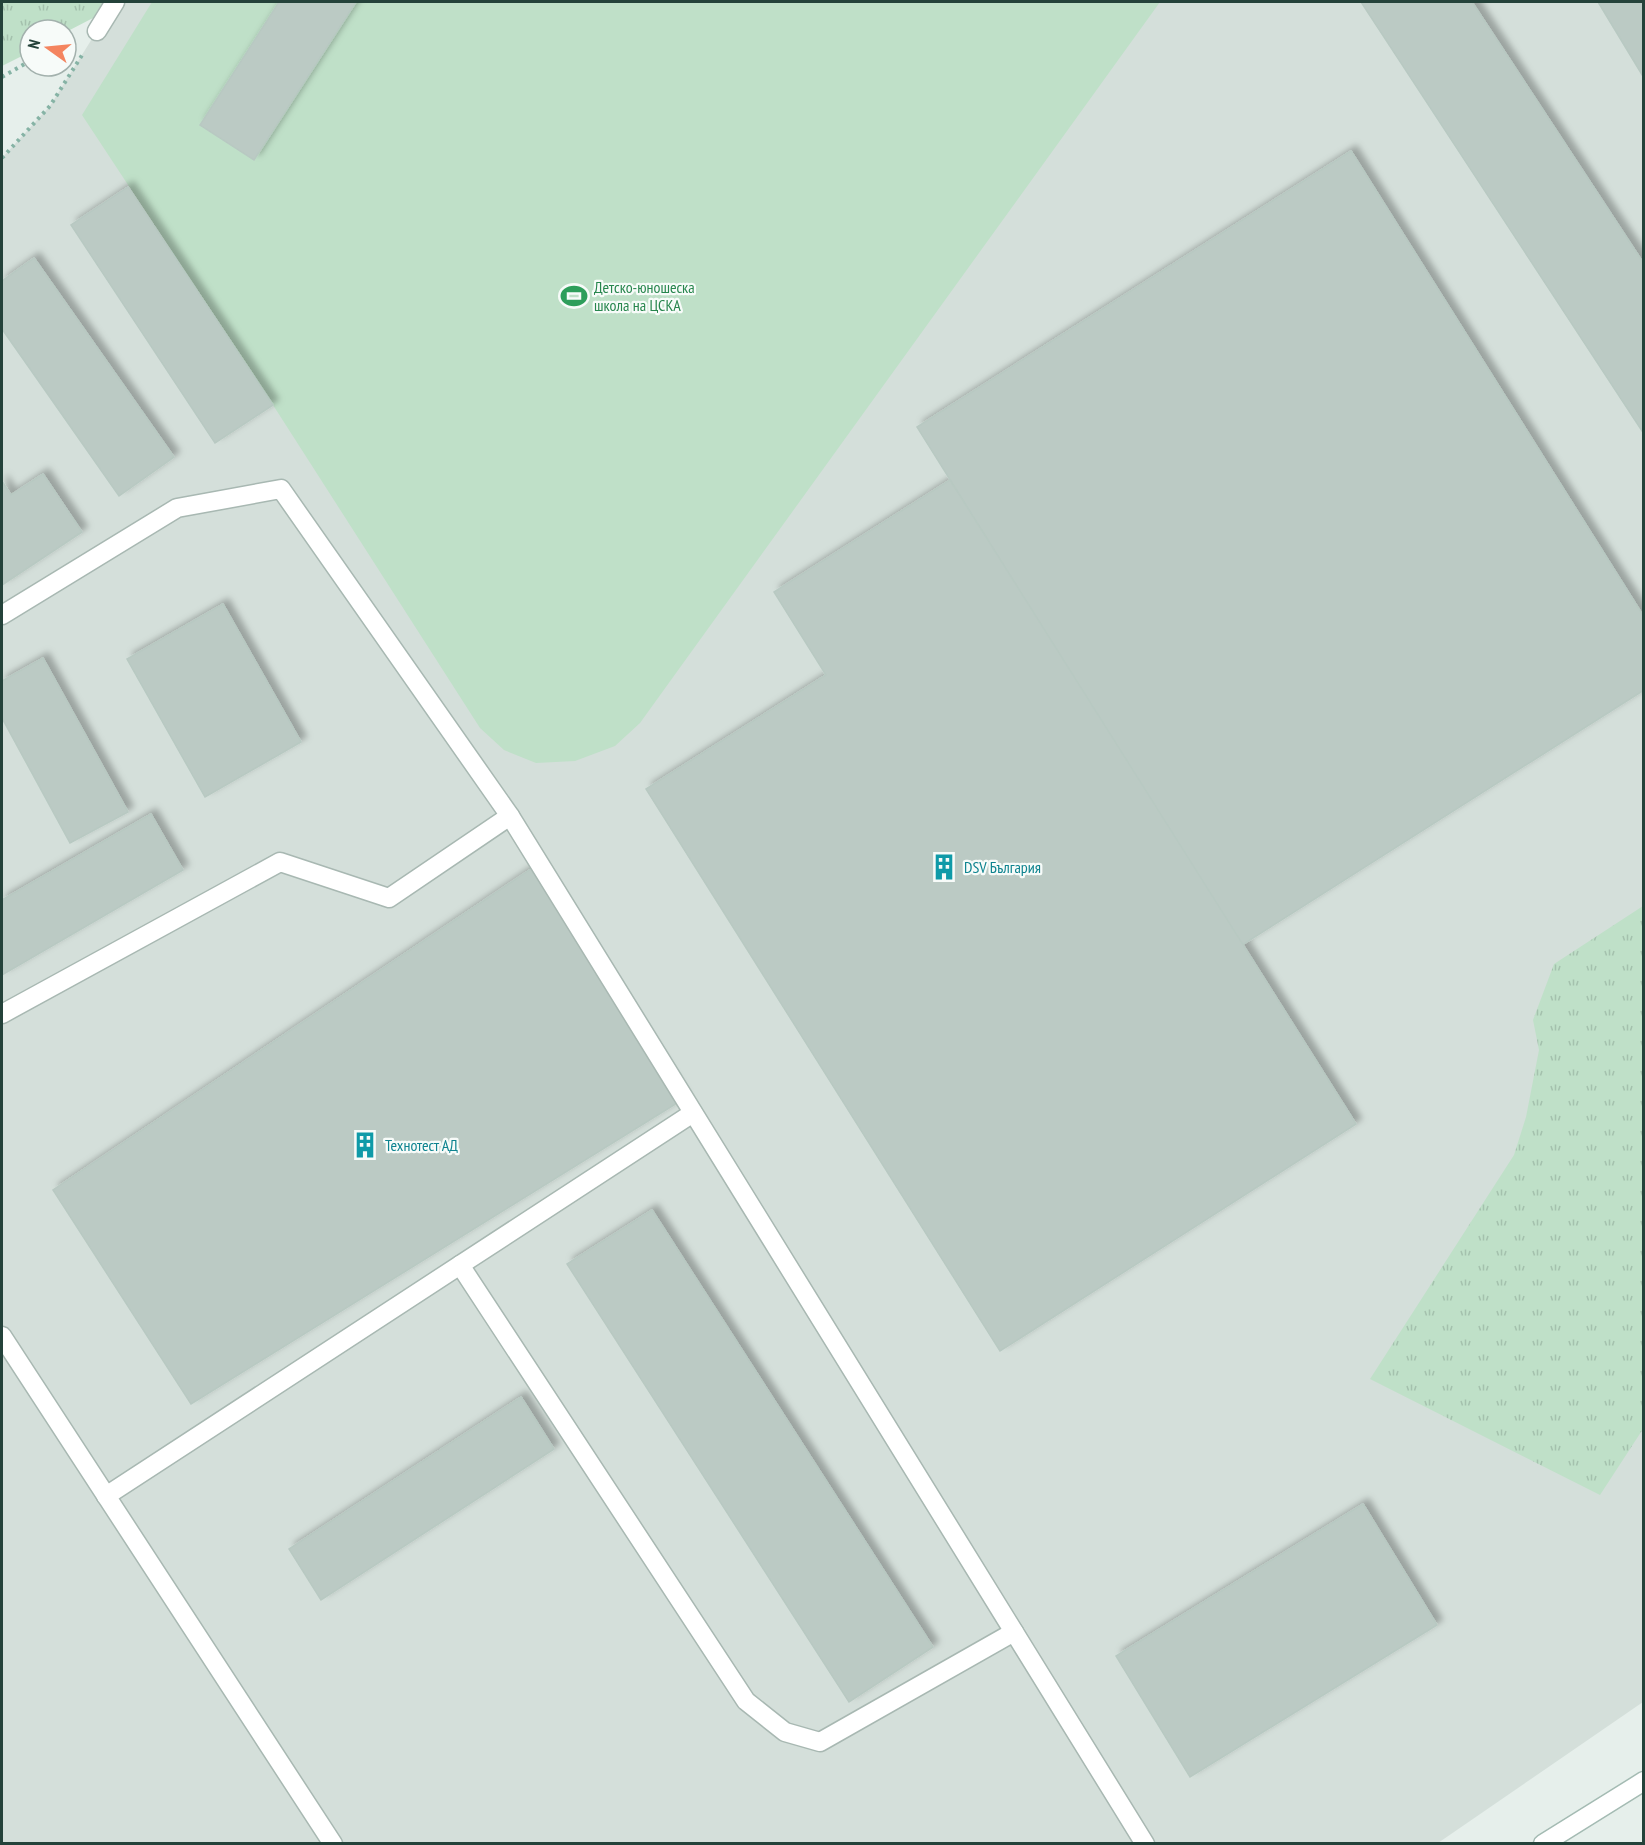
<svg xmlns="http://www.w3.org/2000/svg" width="1645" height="1845" viewBox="0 0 1645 1845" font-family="'PT Sans Narrow',sans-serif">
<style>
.built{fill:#d4dfda}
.grass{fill:url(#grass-tufts)}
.garden{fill:#bfe0c8}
.building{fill:#bbcac4;stroke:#b8c9c2;stroke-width:1.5;filter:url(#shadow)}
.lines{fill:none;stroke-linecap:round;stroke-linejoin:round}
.lane-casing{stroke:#a8b8b2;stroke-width:21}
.secondary-casing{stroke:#a4bbb3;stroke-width:21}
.path{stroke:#86b3a5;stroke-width:4;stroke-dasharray:3 4.5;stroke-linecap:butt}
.lane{stroke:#fff;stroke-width:18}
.secondary{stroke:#fff;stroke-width:18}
.labels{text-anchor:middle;stroke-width:4.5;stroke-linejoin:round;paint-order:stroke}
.leisure-label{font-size:16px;fill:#27864d;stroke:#f7fbf9;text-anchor:start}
.culture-label{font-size:16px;fill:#0d838f;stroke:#f7fbf9;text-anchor:start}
</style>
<defs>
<pattern id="grass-tufts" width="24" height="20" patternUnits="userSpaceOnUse" patternTransform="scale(1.5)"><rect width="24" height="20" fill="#bfe0c8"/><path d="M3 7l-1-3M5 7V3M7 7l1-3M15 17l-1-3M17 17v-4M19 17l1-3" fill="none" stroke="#a4c1ad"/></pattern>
<filter id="shadow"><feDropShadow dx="5.5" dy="-5.5" stdDeviation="3" flood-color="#0004"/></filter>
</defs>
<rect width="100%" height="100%" fill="#e6efeb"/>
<polygon class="built" points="115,2 1643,2 1643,1702 1438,1843 2,1843 2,158 50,106"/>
<g class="grass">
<polygon points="2,2 103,2 93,18 66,32 66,30 30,30 30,52 2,66"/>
<polygon points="1643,906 1643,1429 1600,1495 1370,1379 1514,1155 1526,1117 1539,1050 1533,1020 1554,964"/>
</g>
<polygon class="garden" points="152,2 1160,2 640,723 615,746 575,761 536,763 504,750 480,728 273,405 82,115"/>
<g class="building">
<polygon points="279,2 356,2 254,160 200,125"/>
<polygon points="1361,2 1472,2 1644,264 1644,434"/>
<polygon points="1598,2 1644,2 1644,78"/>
<polygon points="1351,151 1644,617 1644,690 1242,945 917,427"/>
<polygon points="128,187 273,405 215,443 71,225"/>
<polygon points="34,258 174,457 119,496 2,329 2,281"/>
<polygon points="43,474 82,532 2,585 2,481 11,495"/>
<polygon points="950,480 1356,1124 1000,1351 646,789 826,675 774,592"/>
<polygon points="223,604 301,742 205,797 127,659"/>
<polygon points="43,658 128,812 70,843 2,718 2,681"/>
<polygon points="151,814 183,870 2,975 2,900"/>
<polygon points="531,869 682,1100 191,1404 53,1190"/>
<polygon points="652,1210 933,1647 849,1702 567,1264"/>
<polygon points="521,1397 554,1449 321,1600 289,1549"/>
<polygon points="1363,1504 1437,1625 1190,1777 1116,1656"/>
</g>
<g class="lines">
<g class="lane-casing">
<g id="lane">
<polyline points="97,31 115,2"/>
<polyline points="2,615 177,508 281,489 510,816 1145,1844"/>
<polyline points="2,1014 280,862 389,898 510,816"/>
<polyline points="460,1265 746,1701 785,1732 820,1742 1014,1632"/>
<polyline points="2,1336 333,1844"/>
<polyline points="106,1496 693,1113"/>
</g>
</g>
<g class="secondary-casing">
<polyline id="secondary" points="1543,1844 1644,1781"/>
</g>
<g class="path">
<polyline points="2,77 30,61"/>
<polyline points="2,158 50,106 84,52"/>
</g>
<use href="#lane" class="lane"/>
<use href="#secondary" class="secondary"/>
</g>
<defs>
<g id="stadium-bare" transform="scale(2.07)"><path d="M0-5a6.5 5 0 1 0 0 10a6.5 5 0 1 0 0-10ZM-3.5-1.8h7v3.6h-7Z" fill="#2e9e5b" stroke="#f7fbf9" stroke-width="2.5" paint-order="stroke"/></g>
<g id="building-bare" transform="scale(2.07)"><path d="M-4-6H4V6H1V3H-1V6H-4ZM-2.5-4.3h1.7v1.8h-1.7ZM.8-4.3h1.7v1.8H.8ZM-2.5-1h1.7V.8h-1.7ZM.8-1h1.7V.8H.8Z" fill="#0f9aa8" stroke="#f7fbf9" stroke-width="2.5" paint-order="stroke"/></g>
</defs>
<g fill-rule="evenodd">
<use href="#stadium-bare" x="574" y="296"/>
<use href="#building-bare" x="944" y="867"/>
<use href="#building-bare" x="365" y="1145"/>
</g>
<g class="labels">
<g class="leisure-label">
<text x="594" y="293">Детско-юношеска<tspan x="594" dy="18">школа на ЦСКА</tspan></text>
</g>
<g class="culture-label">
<text x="964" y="873">DSV България</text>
<text x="385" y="1151">Технотест АД</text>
</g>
</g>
<rect width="1645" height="1845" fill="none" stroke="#24423a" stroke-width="6"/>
<g transform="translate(48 48) rotate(285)"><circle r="28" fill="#f7fbf9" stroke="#a3b1ad" stroke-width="1.5"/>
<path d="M0-4.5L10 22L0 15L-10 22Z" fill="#f4845f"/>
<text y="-9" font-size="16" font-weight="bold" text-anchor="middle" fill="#24423a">N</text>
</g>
</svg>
